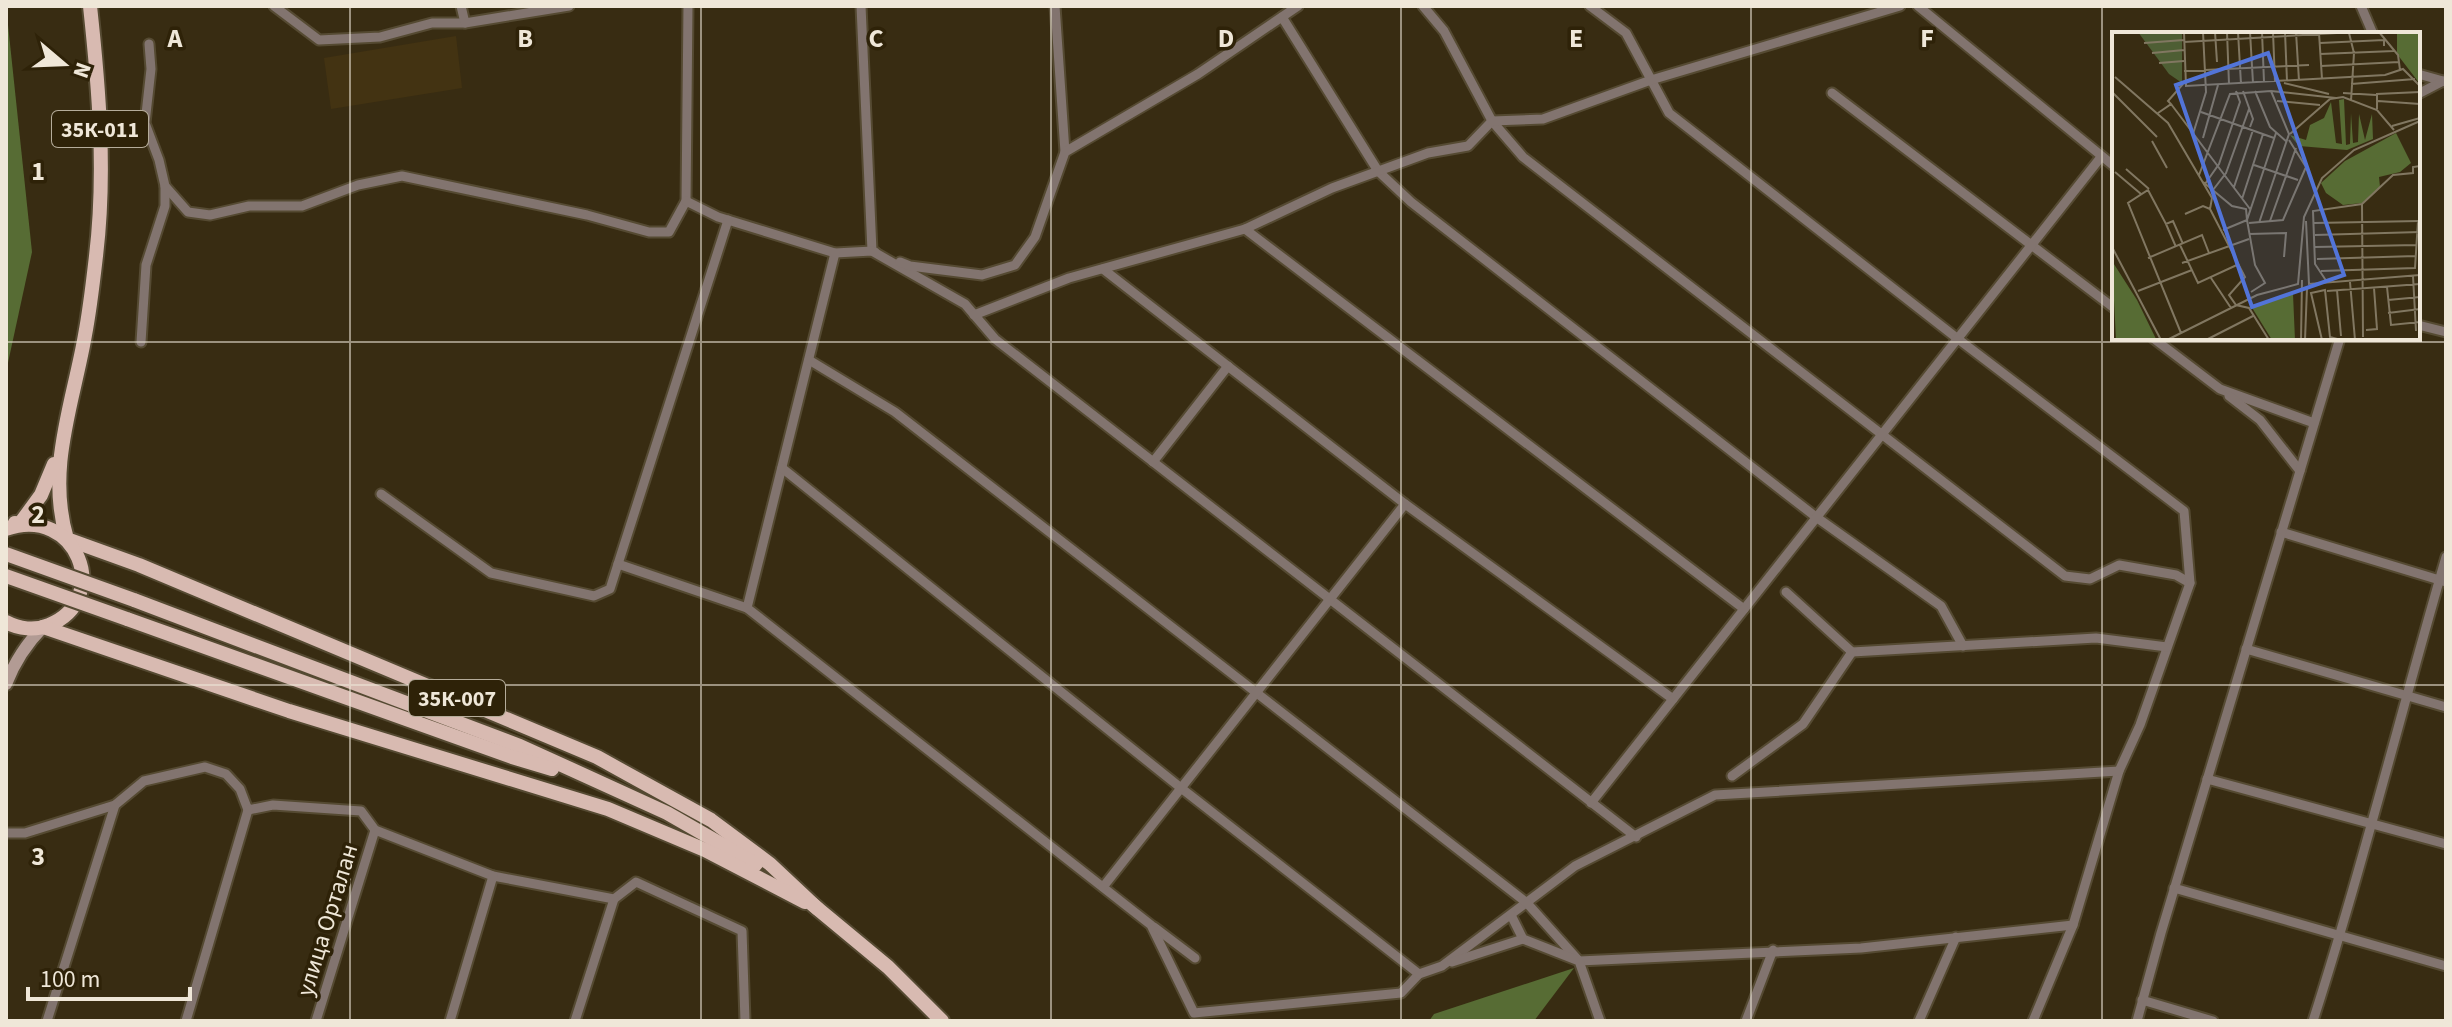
<svg xmlns="http://www.w3.org/2000/svg" width="2452" height="1027" viewBox="0 0 2452 1027" font-family="'Source Sans 3',sans-serif">
<style>
.built{fill:#433312}
.forest{fill:#576c34}
.lines{fill:none;stroke-linecap:round;stroke-linejoin:round}
.minor-casing{stroke:#554a32;stroke-width:13}
.secondary-casing{stroke:#554a32;stroke-width:16}
.primary-casing{stroke:#554a32;stroke-width:18}
.minor{stroke:#82746f;stroke-width:9}
.secondary{stroke:#b29b94;stroke-width:12}
.primary{stroke:#d8bab1;stroke-width:14}
.primary-bridge-casing{stroke:#554a32;stroke-width:18;stroke-linecap:butt}
.primary-bridge{stroke:#d8bab1;stroke-width:14}
.grid{fill:none;stroke:#efe7d8;stroke-width:2;stroke-opacity:0.55}
.labels{text-anchor:middle;stroke-width:7;stroke-linejoin:round;paint-order:stroke}
.shield{fill:#2e2208;stroke:#b5ac9a;stroke-width:2}
.shield-label{font-size:22px;font-weight:bold;fill:#efe7d8}
.street-label{font-size:24px;fill:#efe7d8;stroke:#2e2208}
.inset-road{fill:none;stroke:#817761;stroke-width:2}
.view{fill:#5274d8;fill-opacity:0.15;stroke:#5274d8;stroke-width:4}
.inset-edge{fill:none;stroke:#efe7d8;stroke-width:4}
.grid-label{font-size:26px;text-anchor:middle;font-weight:bold;fill:#efe7d8;stroke:#2e2208;stroke-width:7;stroke-linejoin:round;paint-order:stroke}
</style>
<rect width="100%" height="100%" fill="#382c12"/>
<polygon class="built" points="456,36 462,88 331,109 324,58"/>
<g class="forest">
<polygon points="6,6 32,252 6,372"/>
<polygon points="1574,968 1534,1021 1429,1021 1434,1014"/>
</g>
<g class="lines">
<g class="minor-casing">
<g id="minor">
<polyline points="274,6 319,40 380,37 432,23 465,23 569,6"/>
<polyline points="461,6 465,23"/>
<polyline points="861,6 872,251 875,252"/>
<polyline points="1055,6 1065,152"/>
<polyline points="1423,6 1444,31 1492,121 1523,157 2065,576 2090,579 2119,565 2176,575 2190,583"/>
<polyline points="1590,6 1626,33 1669,113 1958,339 2184,511 2190,583 2140,725 2119,771 2073,925 2033,1021"/>
<polyline points="1918,6 2114,166"/>
<polyline points="2361,6 2373,34"/>
<polyline points="1282,17 1378,171 1411,202 1816,517 1941,606 1963,646"/>
<polyline points="149,44 151,69 145,123 159,160 165,186 188,212 210,215 249,206 302,206 358,185 402,176 587,215 649,232 669,232 686,201 688,6"/>
<polyline points="2418,74 2443,81"/>
<polyline points="1832,93 2114,308"/>
<polyline points="2418,94 2443,81 2446,82"/>
<polyline points="686,201 718,217 835,253 872,251 965,304 995,339 1636,837"/>
<polyline points="1245,229 1744,609"/>
<polyline points="835,253 747,608 1151,925 1194,1013 1401,993 1419,974 1442,966 1575,866 1715,795 2119,771"/>
<polyline points="900,262 910,266 982,275 1015,265 1035,237 1065,152 1198,74 1298,6"/>
<polyline points="1103,269 1405,504 1673,699"/>
<polyline points="974,315 1069,278 1245,229 1332,188 1428,153 1468,146 1492,121 1543,119 1651,80 1900,6"/>
<polyline points="2418,325 2446,332"/>
<polyline points="2153,338 2220,389 2314,423"/>
<polyline points="141,342 146,265 165,206 165,186"/>
<polyline points="809,360 895,412 1527,903 1579,961 1861,948 2073,925"/>
<polyline points="2229,396 2260,420 2300,471"/>
<polyline points="1153,462 1228,366"/>
<polyline points="782,468 1181,788 1419,974"/>
<polyline points="381,494 491,573 594,596 610,589 728,220"/>
<polyline points="2281,532 2446,582"/>
<polyline points="618,564 747,608"/>
<polyline points="1786,592 1852,652 2096,638 2167,647"/>
<polyline points="2246,649 2446,707"/>
<polyline points="1732,776 1803,724 1852,652"/>
<polyline points="2207,779 2446,844"/>
<polyline points="1591,803 2101,157"/>
<polyline points="6,833 25,833 115,805 144,781 205,767 226,774 240,789 248,810 273,805 361,811 375,830 493,876 614,899 636,882 742,931 745,1021"/>
<polyline points="1103,887 1405,504"/>
<polyline points="2174,888 2446,966"/>
<polyline points="1511,915 1523,939 1579,961 1600,1021"/>
<polyline points="1154,927 1195,958"/>
<polyline points="1452,962 1523,939"/>
<polyline points="2142,1000 2213,1021"/>
<polyline points="47,1021 115,805"/>
<polyline points="186,1021 248,810"/>
<polyline points="316,1021 375,830"/>
<polyline points="450,1021 493,876"/>
<polyline points="575,1021 614,899"/>
<polyline points="1746,1021 1773,950"/>
<polyline points="1919,1021 1956,937"/>
<polyline points="2137,1021 2161,933 2340,338"/>
<path d="M2313 1021C2362 868 2401 712 2446 557"/>
</g>
</g>
<g class="secondary-casing">
<path id="secondary" d="M6 684C15 661 26 644 43 627"/>
</g>
<g class="primary-casing">
<g id="primary">
<path d="M90 6C99 89 106 173 96 256 93 282 90 309 85 335 73 404 46 469 67 539L139 565 597 757 711 820 770 864 818 909"/>
<polyline points="15,523 19,525 41,495 54,464"/>
<path d="M6 529C77 504 113 599 49 625 35 631 19 629 6 622"/>
<polyline points="134,600 520,746 667,813 756,864"/>
<polyline points="127,619 512,757 552,769"/>
<polyline points="43,627 289,711 608,809 705,850 805,902"/>
<polyline points="812,904 888,967 942,1021"/>
</g>
</g>
<use href="#minor" class="minor"/>
<use href="#secondary" class="secondary"/>
<use href="#primary" class="primary"/>
<g class="primary-bridge-casing">
<g id="primary-bridge">
<polyline points="6,554 134,600"/>
<polyline points="6,576 127,619"/>
</g>
</g>
<use href="#primary-bridge" class="primary-bridge"/>
</g>
<path class="grid" d="M350 6V1021M701 6V1021M1051 6V1021M1401 6V1021M1751 6V1021M2102 6V1021M6 342H2446M6 685H2446"/>
<g class="labels">
<g class="shield">
<rect x="52" y="111" width="96" height="36" rx="6"/>
<rect x="409" y="680" width="96" height="36" rx="6"/>
</g>
<g class="shield-label">
<text x="100" y="137">35К-011</text>
<text x="457" y="706">35К-007</text>
</g>
<g class="street-label">
<text transform="translate(327 920) rotate(-73)" y="8">улица Орталан</text>
</g>
</g>
<g transform="translate(2112 32)">
<rect width="308" height="308" fill="#382c12"/>
<path d="M26 0H70V51L57 42Z" fill="#4e5e34"/>
<path d="M285 0H308V52L285 22ZM232 67 234 113 238 112 239 81 241 111 246 110 247 82 253 108 260 82 261 107 235 118 187 114 178 103 194 108 198 93 212 86 219 70 224 111 230 112 227 68ZM284 101 299 131 288 140 267 145 268 155 250 171 231 173 214 161 209 151 233 129ZM0 229 25 268 44 307 4 308ZM181 262 183 308H160L139 274Z" fill="#576c34"/>
<path class="inset-road" d="M72 0 74 54 273 43 291 37 308 54M103 0 105 30M115 0 117 52M126 0 129 52M138 0 141 51M150 0 152 50M161 0 163 50M173 0 175 49M184 0 187 49M267 0 286 23 288 38M207 1 210 47M237 1 242 21 239 69M72 10 242 0M32 11 72 8M208 11 272 8V14M40 21 72 18M208 22 282 19M47 31 72 29M209 34 287 30M72 39 197 33M3 45 56 91 100 166 98 177 133 245 117 263 124 273 137 276 157 308M172 51 217 62M239 52 303 47M131 59 141 87 138 95M143 59 158 95 175 110M0 60 45 105M231 61 264 63M165 69 208 73M266 69 308 72M59 72 138 177M265 77V62L308 60M89 80 162 106M46 81 59 72 56 69 71 52M280 94 308 86M81 102 94 60 91 0M178 102 218 67 231 65 265 78 282 98M91 106 106 53M40 109 55 136M142 133 186 148M14 137 37 157M3 140 29 162M87 143 118 62 159 59 224 66M91 150 120 174 134 177 135 188 111 198M93 152 107 132 128 70 124 59M122 155 141 98M101 158 114 141 137 77M130 167 151 102M250 172 251 305M73 182 91 174 98 177M158 189 184 116M194 189 197 252 308 243M137 191 171 188 194 135 177 108M147 191 177 102 159 59M202 191 307 189M54 192 64 215M137 202 174 201 172 225M203 203 308 200M68 213 86 251 127 232M0 215 49 308M203 215 305 213M36 226 90 203 97 221M205 227 304 224M70 231 137 207M209 239 303 236 306 189M301 244 304 299M99 246 119 276M215 250 203 232 201 179 250 172 281 143 301 141V135L308 134M238 250 243 308M275 255 279 293 308 290M225 258 229 304M26 259 80 238M215 259 308 252M139 260 153 251 143 233 135 188 164 101M276 268 308 265M276 281 308 277M254 298 265 297 262 256M69 301 16 171 36 158 54 192 61 189 71 212M55 308 145 263 186 252 192 185 210 146 242 118 308 89M94 308 141 284M189 308 190 248M193 308 195 256 200 254M210 308 199 261 213 258 218 305 229 308"/>
<path class="view" d="M156 21 232 243 140 275 64 53Z"/>
<rect width="308" height="308" class="inset-edge"/>
</g>
<g class="grid-label">
<text x="175" y="47">A</text>
<text x="525" y="47">B</text>
<text x="876" y="47">C</text>
<text x="1226" y="47">D</text>
<text x="1576" y="47">E</text>
<text x="1927" y="47">F</text>
<text x="38" y="180">1</text>
<text x="38" y="523">2</text>
<text x="38" y="865">3</text>
</g>
<rect width="2452" height="1027" fill="none" stroke="#efe7d8" stroke-width="16"/>
<g transform="translate(64 64) rotate(109)" stroke="#2e2208" stroke-width="6" paint-order="stroke">
<path d="M0-6L14 30L0 20L-14 30Z" fill="#efe7d8"/>
<text y="-12" font-size="22" font-weight="bold" text-anchor="middle" fill="#efe7d8">N</text>
</g>
<path d="M28 987v12h162v-12" fill="none" stroke="#efe7d8" stroke-width="4"/>
<text x="40" y="987" font-size="24" fill="#efe7d8" stroke="#2e2208" stroke-width="6" paint-order="stroke">100 m</text>
</svg>
